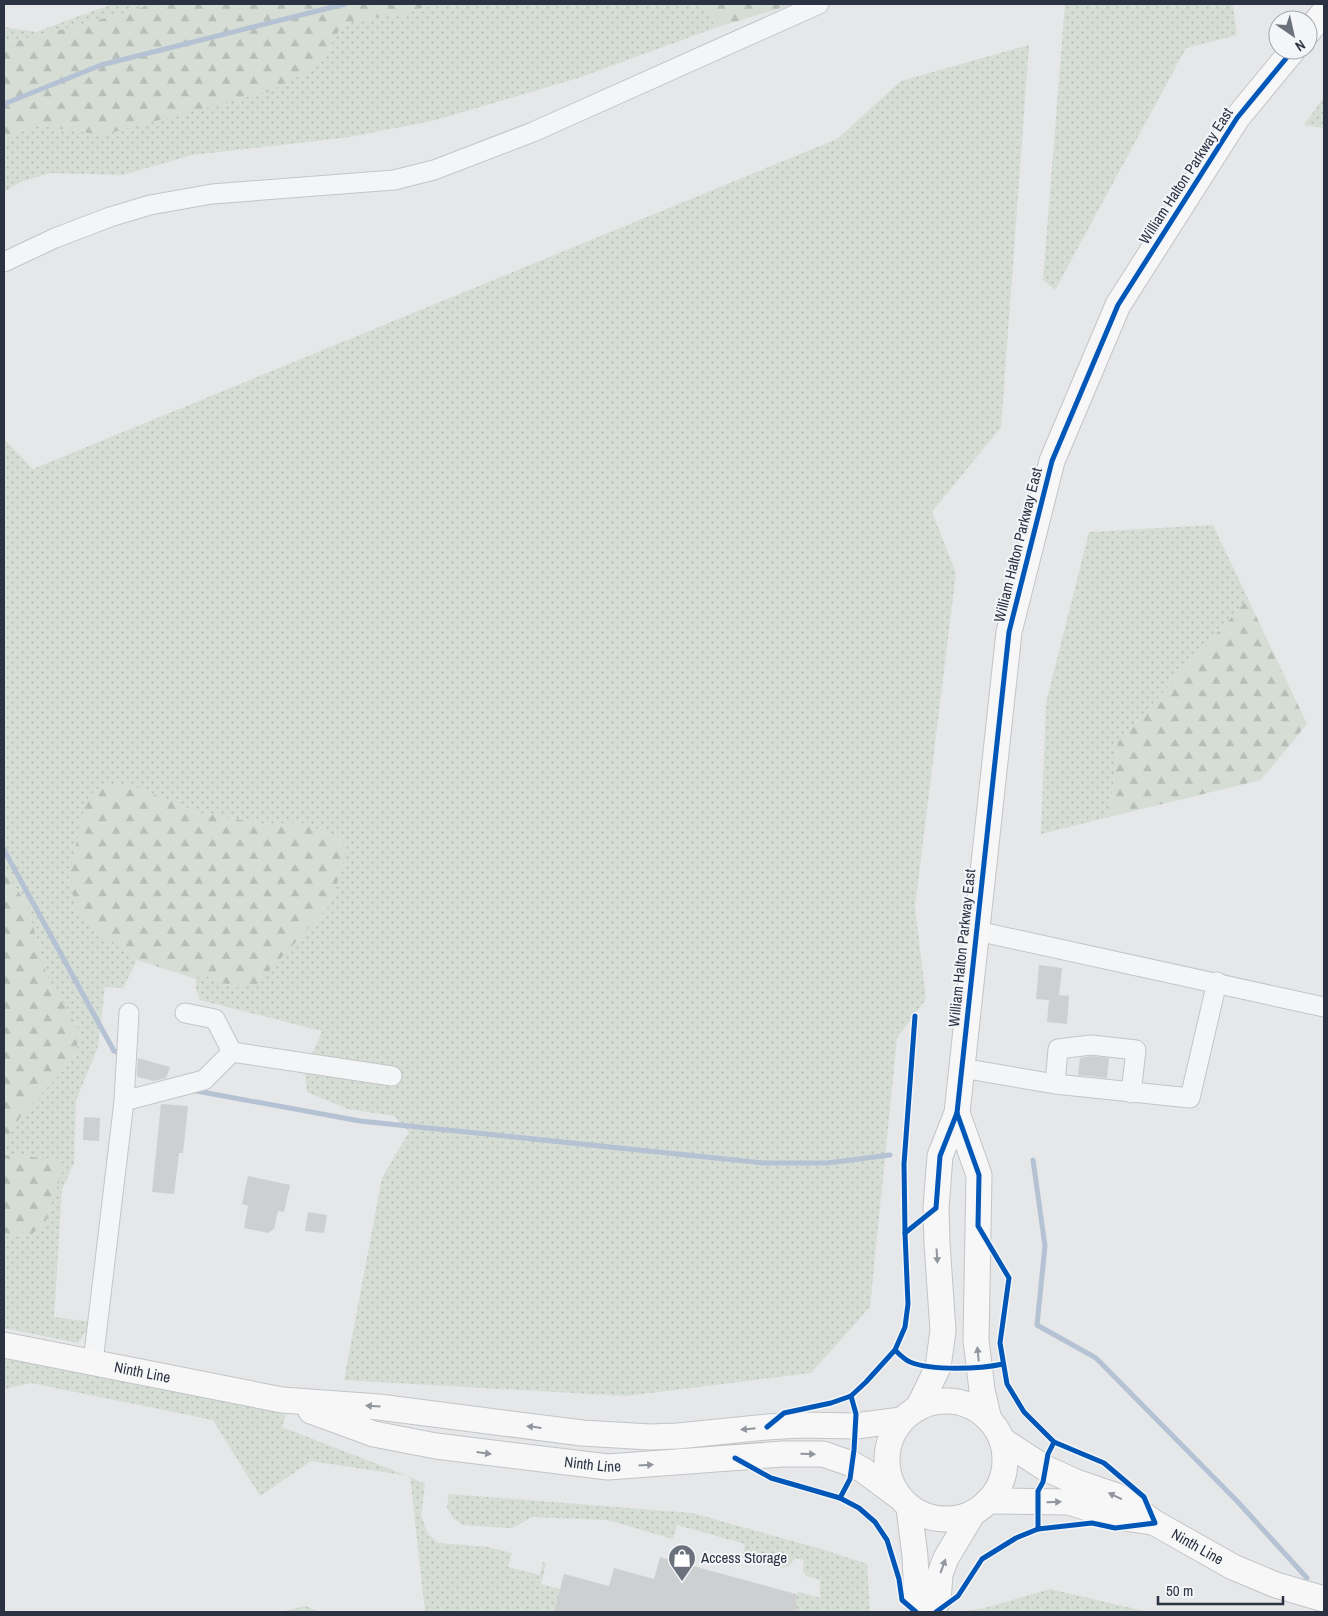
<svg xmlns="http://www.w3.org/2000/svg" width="1328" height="1616" viewBox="0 0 1328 1616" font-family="'Archivo Narrow',sans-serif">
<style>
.grass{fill:url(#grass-dots)}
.forest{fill:url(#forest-firs)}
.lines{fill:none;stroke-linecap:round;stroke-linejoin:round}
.stream{stroke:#b4c2d3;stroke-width:5}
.building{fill:#cdcfd1}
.minor-casing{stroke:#c3c5c7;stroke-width:21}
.major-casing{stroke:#c2c4c7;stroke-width:27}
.minor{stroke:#f4f5f6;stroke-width:19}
.major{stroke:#f7f7f8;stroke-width:25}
.cycleway-casing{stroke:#f3f5f8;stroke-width:8}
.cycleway{stroke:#0057b8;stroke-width:5}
.oneway{fill:#91959e}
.labels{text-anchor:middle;stroke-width:4;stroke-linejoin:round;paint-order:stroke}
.street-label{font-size:15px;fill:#2b3343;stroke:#f3f5f8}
.poi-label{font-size:15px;fill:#2b3343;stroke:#f3f5f8;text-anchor:start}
</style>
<defs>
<pattern id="grass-dots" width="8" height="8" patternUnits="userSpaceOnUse" patternTransform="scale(1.25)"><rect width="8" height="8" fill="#d5ddd5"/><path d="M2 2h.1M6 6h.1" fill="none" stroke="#b7beb8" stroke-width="1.8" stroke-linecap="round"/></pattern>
<pattern id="forest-firs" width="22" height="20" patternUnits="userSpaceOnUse" patternTransform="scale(1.25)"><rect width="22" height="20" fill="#d5ddd5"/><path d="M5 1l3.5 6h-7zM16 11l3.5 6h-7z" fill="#b7beb8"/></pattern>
</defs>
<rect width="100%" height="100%" fill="#e5e7e9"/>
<g class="grass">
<polygon points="112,4 149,4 139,9 22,40 4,41 4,27 36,32"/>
<polygon points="434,4 703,4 712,15 715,28 578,78 436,120 350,137 192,155 122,175 50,173 23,181 4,192 4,139 35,125 102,135 320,64 341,27 354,21 407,13"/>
<polygon points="1065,4 1230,4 1233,6 1237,35 1186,48 1055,290 1043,280"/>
<polygon points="1029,45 1001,427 932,512 956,573 915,907 926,999 897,1038 870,1307 811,1373 626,1396 344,1380 382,1178 409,1132 394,1116 348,1109 307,1092 305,1071 322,1031 200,1000 196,990 196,979 206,976 235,988 300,822 264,824 196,812 133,786 92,930 130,951 137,960 123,988 105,987 98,1047 76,1100 74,1163 62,1190 54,1317 92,1322 78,1343 4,1328 4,1233 29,1236 60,1159 4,1155 4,1144 21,1116 74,1058 79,1036 77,1026 48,979 27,905 4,869 4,439 33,469 837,139 901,81"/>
<polygon points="1324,97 1324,128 1304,125"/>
<polygon points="1213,525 1248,599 1118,742 1109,817 1041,834 1046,703 1089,532"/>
<polygon points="4,1356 257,1407 286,1415 282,1427 410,1477 425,1484 421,1516 428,1534 439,1543 488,1547 512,1553 508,1567 540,1575 543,1562 546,1563 541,1584 560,1589 554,1612 425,1612 410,1476 311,1461 260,1496 213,1420 31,1383 4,1389"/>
<polygon points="449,1494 692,1513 821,1549 867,1564 870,1612 796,1612 796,1594 799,1592 820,1598 820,1580 806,1576 803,1570 804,1560 795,1558 789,1566 780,1568 742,1558 745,1544 677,1525 673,1539 607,1520 532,1517 512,1528 463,1525 453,1518 447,1507"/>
<polygon points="1050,1589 1148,1612 955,1612 985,1608"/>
<polygon points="306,1606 319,1612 279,1612"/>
</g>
<g class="forest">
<polygon points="149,4 434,4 407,13 354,21 341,27 320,64 274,90 102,135 35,125 4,139 4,41 22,40 139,9"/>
<polygon points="703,4 794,4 715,28 712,15"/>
<polygon points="1248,599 1307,724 1261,780 1109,817 1118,742"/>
<polygon points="110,784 133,786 196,812 264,824 300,822 333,834 342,840 347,850 331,904 257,984 235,988 206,976 196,979 137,960 130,951 92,930 74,904 70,871 85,804 90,794"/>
<polygon points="4,869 27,905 48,979 77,1026 79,1036 74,1058 21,1116 4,1144"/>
<polygon points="4,1155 60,1159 63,1170 45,1223 29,1236 4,1233"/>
</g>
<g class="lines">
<g class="stream">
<polyline points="4,104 101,65 345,4"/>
<polyline points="4,850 114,1051 121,1054"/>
<polyline points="191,1090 360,1121 764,1163 827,1163 890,1155"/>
<polyline points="1033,1160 1045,1246 1037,1325 1096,1358 1237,1501 1307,1578"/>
</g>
</g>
<g class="building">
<polygon points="1039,965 1062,968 1059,995 1069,996 1067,1024 1047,1022 1049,1000 1036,999"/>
<polygon points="1091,1056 1109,1058 1107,1078 1078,1075 1080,1058"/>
<polygon points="138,1058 170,1067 166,1078 154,1081 138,1077 137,1075"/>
<polygon points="161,1104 188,1106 183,1153 179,1153 174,1194 152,1192"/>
<polygon points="84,1117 100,1118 99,1141 83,1140"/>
<polygon points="248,1176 290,1185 284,1212 278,1211 274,1229 268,1233 244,1228 248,1206 242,1204"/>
<polygon points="308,1212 327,1215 324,1233 305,1231"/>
<polygon points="660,1557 796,1594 796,1612 554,1612 564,1574 609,1586 614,1568 654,1579"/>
</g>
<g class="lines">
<g class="minor-casing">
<g id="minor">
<polyline points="4,262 55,238 110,217 150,205 212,194 394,180 434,170 533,132 819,4"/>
<polyline points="977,931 1324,1007"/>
<polyline points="185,1013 215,1019 232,1052"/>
<polyline points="962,1068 1055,1084 1190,1098 1217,982"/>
<polyline points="1055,1084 1058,1049 1091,1045 1136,1050 1131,1093"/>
<polyline points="124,1101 204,1080 232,1052 392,1076"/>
<polyline points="93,1362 124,1101 129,1013"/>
</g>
</g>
<g class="major-casing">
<g id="major">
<polyline points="1308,32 1324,12"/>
<polyline points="957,1113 979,1175 976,1340 982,1390 989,1420"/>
<path id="s1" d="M4 1345 282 1400 379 1407 582 1433 650 1437 678 1436 767 1427 801 1425 856 1426 901 1420"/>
<circle cx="946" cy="1460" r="59"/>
<polyline points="918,1408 938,1367 943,1331 937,1243 936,1208 940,1156 957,1113 1009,632 1052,461 1118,305 1237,118 1293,50"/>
<path id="s2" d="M311 1411 374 1434 436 1446 608 1467 783 1454H823L852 1464 863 1470 898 1496"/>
<path id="s3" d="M1002 1440 1045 1468 1076 1482 1117 1496 1155 1523 1233 1567 1276 1585 1324 1599"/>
<polyline points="988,1501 1069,1502 1112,1516 1151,1522"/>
<polyline points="909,1508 915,1556 917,1601 922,1612"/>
<polyline points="930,1612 938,1601 940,1574 946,1558 973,1513"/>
</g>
</g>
<use href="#minor" class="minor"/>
<use href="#major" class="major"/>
<g class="cycleway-casing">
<g id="cycleway">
<polyline points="905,1233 936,1208 940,1156 957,1113 1009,632 1052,461 1118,305 1237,118 1293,50"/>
<path d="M895 1350C899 1354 905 1360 910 1362 932 1371 980 1369 1003 1364"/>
<polyline points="767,1427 784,1413 831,1403 851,1396 866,1382 895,1350 905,1327 908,1304 905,1233 904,1164 915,1016"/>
<polyline points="735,1458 771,1478 840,1498 859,1508 875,1522 887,1540 899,1579 902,1600 916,1612"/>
<polyline points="840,1498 850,1479 854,1450 856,1414 851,1396"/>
<polyline points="1038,1529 1038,1491 1043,1482 1048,1454 1054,1442"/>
<polyline points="936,1612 958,1596 982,1559 1016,1538 1038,1529 1092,1523 1115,1528 1155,1523 1144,1497 1104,1463 1054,1442 1024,1412 1007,1384 1000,1343 1009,1278 978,1226 979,1175 957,1113"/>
</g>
</g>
<use href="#cycleway" class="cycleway"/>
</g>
<defs><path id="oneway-solid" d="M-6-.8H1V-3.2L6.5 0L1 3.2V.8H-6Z" transform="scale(1.25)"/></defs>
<g class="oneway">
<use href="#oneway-solid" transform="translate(937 1256) rotate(86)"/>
<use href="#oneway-solid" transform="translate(978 1354) rotate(-96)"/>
<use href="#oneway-solid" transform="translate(373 1406) rotate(-176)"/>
<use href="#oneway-solid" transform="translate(534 1427) rotate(-173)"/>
<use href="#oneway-solid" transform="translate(748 1429) rotate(174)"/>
<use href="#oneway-solid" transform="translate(484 1453) rotate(8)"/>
<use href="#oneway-solid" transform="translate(808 1454) rotate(1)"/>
<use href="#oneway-solid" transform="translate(646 1465) rotate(-4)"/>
<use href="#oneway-solid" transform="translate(1115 1496) rotate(-155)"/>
<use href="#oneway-solid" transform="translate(1054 1502) rotate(-1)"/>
<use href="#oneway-solid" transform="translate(943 1566) rotate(-70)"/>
</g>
<defs>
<g id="shop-pin" transform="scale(1.4375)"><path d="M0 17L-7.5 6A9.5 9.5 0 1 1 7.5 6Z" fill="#6c727d" stroke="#f3f5f8"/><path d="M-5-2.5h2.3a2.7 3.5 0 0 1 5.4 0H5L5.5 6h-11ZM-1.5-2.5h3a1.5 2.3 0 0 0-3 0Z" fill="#fff"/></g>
</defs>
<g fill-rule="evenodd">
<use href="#shop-pin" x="682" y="1558"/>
</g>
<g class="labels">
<g class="street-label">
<text transform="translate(1186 176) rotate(-57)" y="5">William Halton Parkway East</text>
<text transform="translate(1018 545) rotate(-76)" y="5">William Halton Parkway East</text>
<text transform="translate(962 948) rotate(-84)" y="5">William Halton Parkway East</text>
<text dy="5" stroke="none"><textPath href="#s1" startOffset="141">Ninth Line</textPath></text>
<text dy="5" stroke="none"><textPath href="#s2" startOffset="288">Ninth Line</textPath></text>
<text dy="5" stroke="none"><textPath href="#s3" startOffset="224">Ninth Line</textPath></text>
</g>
<g class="poi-label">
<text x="701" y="1563">Access Storage</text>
</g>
</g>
<rect width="1328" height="1616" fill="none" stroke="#2b3343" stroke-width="10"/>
<g transform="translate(1293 35) rotate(146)"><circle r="24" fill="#f3f5f8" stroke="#a3a7b0"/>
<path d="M0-4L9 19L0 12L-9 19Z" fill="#6c727d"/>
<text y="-8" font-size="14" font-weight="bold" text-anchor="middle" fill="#2b3343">N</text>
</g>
<path d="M1158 1596v8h125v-8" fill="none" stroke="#2b3343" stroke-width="2.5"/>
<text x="1166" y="1596" font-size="15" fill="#2b3343" stroke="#f3f5f8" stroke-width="4" paint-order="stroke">50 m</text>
</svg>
